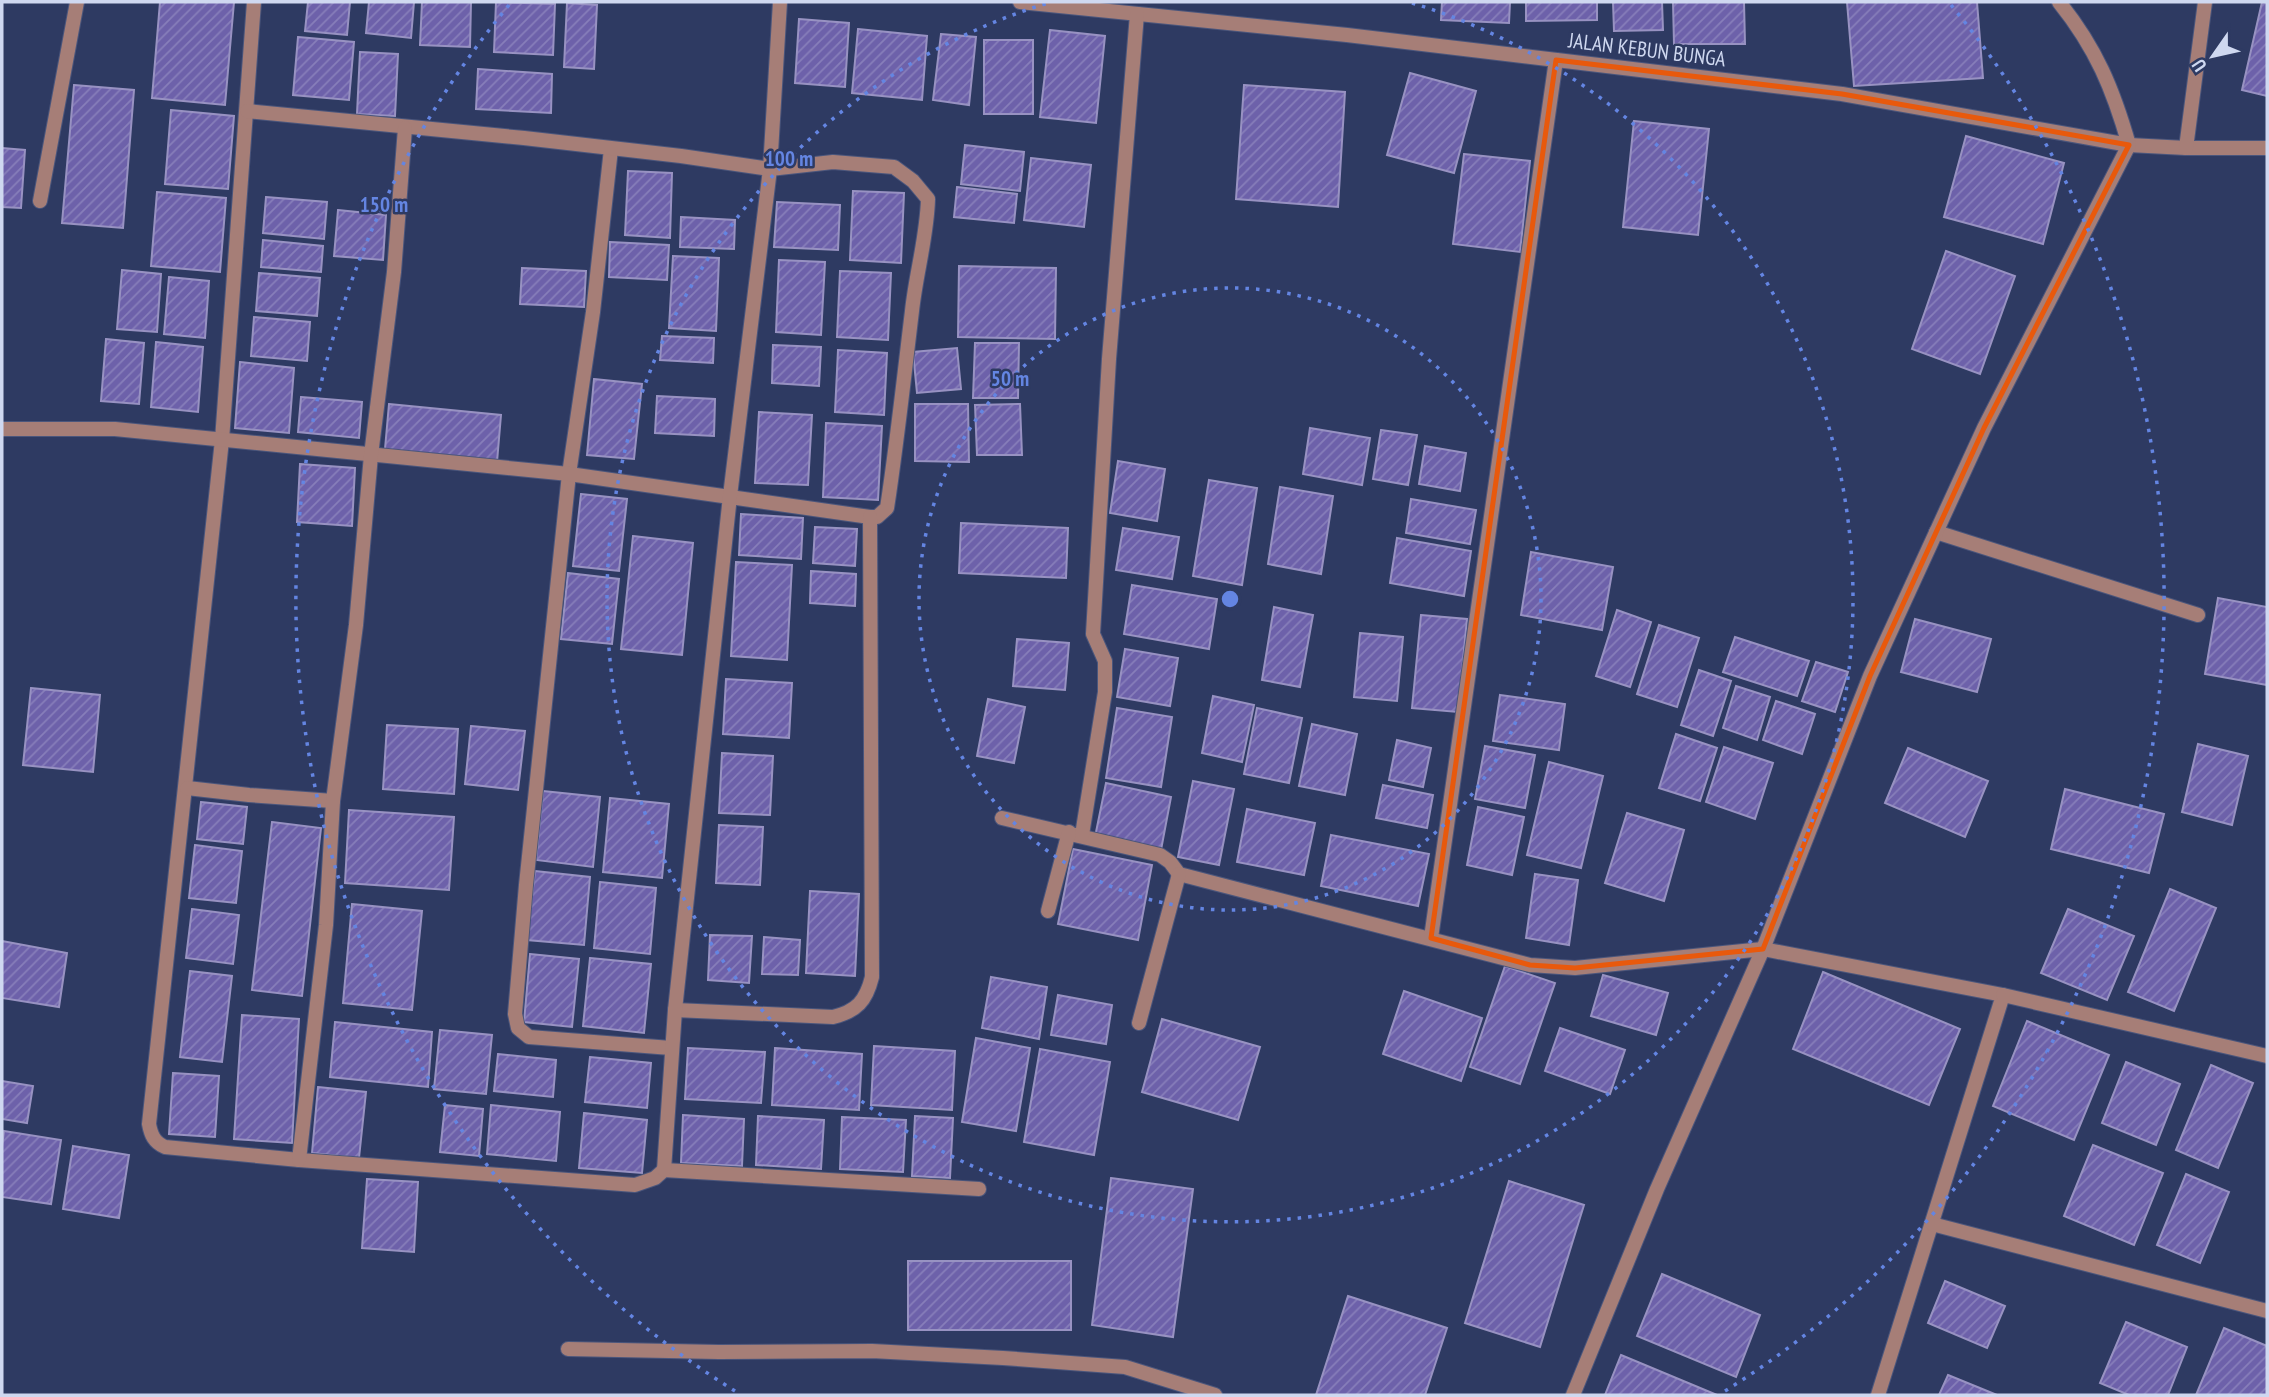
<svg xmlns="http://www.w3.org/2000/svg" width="2269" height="1397" viewBox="0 0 2269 1397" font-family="'PT Sans Narrow',sans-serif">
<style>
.building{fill:url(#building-hatch);stroke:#9892c2;stroke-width:2}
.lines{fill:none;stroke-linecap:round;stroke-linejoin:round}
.street-casing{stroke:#4b567c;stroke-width:16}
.street{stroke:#a67e77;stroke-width:14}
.marked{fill:none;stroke:#e8590c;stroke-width:5;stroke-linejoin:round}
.ring{fill:none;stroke:#6485e2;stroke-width:3.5;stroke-dasharray:3.5 7}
.labels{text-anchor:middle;stroke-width:5;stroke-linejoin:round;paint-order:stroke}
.street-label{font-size:21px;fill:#cfd8f0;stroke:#2e3a62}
.centre{fill:#6485e2;stroke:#2e3a62;stroke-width:3.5}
.ring-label{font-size:21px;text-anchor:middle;font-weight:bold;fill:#6485e2;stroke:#2e3a62;stroke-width:5;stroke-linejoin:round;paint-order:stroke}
</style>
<defs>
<pattern id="building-hatch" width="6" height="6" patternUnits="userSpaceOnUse" patternTransform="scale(1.75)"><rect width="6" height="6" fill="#6d61aa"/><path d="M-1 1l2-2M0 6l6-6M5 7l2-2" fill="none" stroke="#877eba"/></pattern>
</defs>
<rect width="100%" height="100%" fill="#2e3a62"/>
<g class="building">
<polygon points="160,2 234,2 225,105 152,98"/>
<polygon points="308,2 350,2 347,35 305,31"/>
<polygon points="369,2 414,2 411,38 366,33"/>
<polygon points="422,2 471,2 470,47 420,45"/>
<polygon points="496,2 555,4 553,55 494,52"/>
<polygon points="1442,2 1510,2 1509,23 1441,20"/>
<polygon points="1526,2 1597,2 1597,20 1526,21"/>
<polygon points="1613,2 1662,2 1663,30 1614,31"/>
<polygon points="1673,2 1744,2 1745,44 1674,44"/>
<polygon points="1847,2 1977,2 1983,78 1854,86"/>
<polygon points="2262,2 2267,2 2267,96 2242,90"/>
<polygon points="567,3 597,5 594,69 564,67"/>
<polygon points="799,19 849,23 845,87 795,83"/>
<polygon points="858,29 927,36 922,100 852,93"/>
<polygon points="1050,30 1105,36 1096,123 1040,117"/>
<polygon points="941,34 976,37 969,105 933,100"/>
<polygon points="298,37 354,42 349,100 293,95"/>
<rect x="984" y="40" width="49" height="74"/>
<polygon points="360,52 398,54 395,116 357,114"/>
<polygon points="478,69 552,74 551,113 476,109"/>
<polygon points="1410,73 1476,91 1454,173 1387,155"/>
<polygon points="74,85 134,90 123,228 62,223"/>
<polygon points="1244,85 1345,92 1338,207 1236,199"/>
<polygon points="171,110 234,116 228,189 165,184"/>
<polygon points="1634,121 1709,129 1698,235 1623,227"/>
<polygon points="1966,136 2064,163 2043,244 1944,217"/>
<polygon points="965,145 1024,152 1020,191 961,184"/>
<polygon points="2,148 25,150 21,208 2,207"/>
<polygon points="1464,154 1530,161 1520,252 1453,244"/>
<polygon points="1031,158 1091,165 1084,227 1024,220"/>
<polygon points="628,171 672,173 670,238 625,235"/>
<polygon points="957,187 1017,194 1014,223 954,217"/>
<polygon points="853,191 904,193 901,263 850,260"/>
<polygon points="157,192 226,198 220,272 151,266"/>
<polygon points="266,197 327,202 324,239 263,233"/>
<polygon points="777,202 840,205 838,250 774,247"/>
<polygon points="338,210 386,215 383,260 334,256"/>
<polygon points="681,217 735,220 734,249 680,247"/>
<polygon points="263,240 323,246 321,272 261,267"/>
<polygon points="610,242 669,245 667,280 609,277"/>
<polygon points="1946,251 2015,276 1980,374 1912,349"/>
<polygon points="673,256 719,258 716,331 669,328"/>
<polygon points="779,260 825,262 821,335 776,332"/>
<polygon points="959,266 1056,268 1055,339 958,337"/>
<polygon points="522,268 586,271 584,307 520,304"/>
<polygon points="122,270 161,274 157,332 117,329"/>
<polygon points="840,271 891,273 888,340 837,337"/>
<polygon points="259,273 320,278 317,316 256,311"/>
<polygon points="169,277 209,281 205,338 164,334"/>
<polygon points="254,317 310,322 307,361 251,356"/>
<polygon points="662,336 714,338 713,363 660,360"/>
<polygon points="106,339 144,343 139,404 101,401"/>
<polygon points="156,342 203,347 198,412 151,407"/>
<polygon points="975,343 1019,343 1018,398 973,398"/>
<polygon points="773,345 821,347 819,386 772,383"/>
<polygon points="957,348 961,389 917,393 913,352"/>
<polygon points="838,350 887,353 884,415 835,412"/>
<polygon points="240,362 294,368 289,433 235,428"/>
<polygon points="594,379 642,384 634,459 587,455"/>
<polygon points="657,396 715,399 714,436 655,433"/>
<polygon points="301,397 362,402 359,438 298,432"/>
<polygon points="389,404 501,415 497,462 385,449"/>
<polygon points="915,404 968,404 969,462 915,461"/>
<polygon points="1020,404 1022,455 977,455 975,405"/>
<polygon points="759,412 812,415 808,485 755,483"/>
<polygon points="826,423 882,426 878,500 823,497"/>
<polygon points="1310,428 1370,438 1362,485 1303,474"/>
<polygon points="1381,430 1417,435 1408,485 1373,479"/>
<polygon points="1425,446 1466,453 1460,491 1419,484"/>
<polygon points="1118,461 1165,469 1157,521 1110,513"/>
<polygon points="300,464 355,468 352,526 297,522"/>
<polygon points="1209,480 1257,488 1242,585 1193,576"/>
<polygon points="1280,487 1333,496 1321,574 1268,564"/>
<polygon points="581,494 627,499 619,571 573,566"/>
<polygon points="1411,499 1476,510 1470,544 1406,533"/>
<polygon points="741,514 803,518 801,559 739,555"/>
<polygon points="961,523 1068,528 1066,578 959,573"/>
<polygon points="815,527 857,529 855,566 813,563"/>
<polygon points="1123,528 1179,537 1172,579 1116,570"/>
<polygon points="633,536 693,543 682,655 621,649"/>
<polygon points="1397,538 1471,551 1464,596 1390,583"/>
<polygon points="1531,552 1613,567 1602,630 1521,615"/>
<polygon points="736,562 792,565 787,660 731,656"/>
<polygon points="811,571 856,574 855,606 810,603"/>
<polygon points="568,573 619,579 612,644 561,639"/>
<polygon points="1132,585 1217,599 1209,649 1124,634"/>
<polygon points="2218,598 2267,607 2267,685 2205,674"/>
<polygon points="1274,607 1313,615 1300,687 1262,680"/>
<polygon points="1617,610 1651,622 1630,687 1596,676"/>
<polygon points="1421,615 1467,619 1458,712 1412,708"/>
<polygon points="1915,619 1991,639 1977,692 1901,672"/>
<polygon points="1659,625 1699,638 1677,707 1637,694"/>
<polygon points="1360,633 1403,637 1397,701 1354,697"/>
<polygon points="1735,637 1809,661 1797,696 1723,672"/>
<polygon points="1017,639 1069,643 1065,690 1013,686"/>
<polygon points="1125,649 1178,658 1170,706 1117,697"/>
<polygon points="1816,662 1848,672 1835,712 1802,701"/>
<polygon points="1699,670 1731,681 1713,736 1681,725"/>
<polygon points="726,679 792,683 789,738 723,734"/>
<polygon points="1736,686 1770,697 1757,740 1723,728"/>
<polygon points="31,688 100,695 93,772 23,765"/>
<polygon points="1500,695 1565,704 1559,750 1493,741"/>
<polygon points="1213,696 1254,705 1242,762 1202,753"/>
<polygon points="988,699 1025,707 1014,763 977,756"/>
<polygon points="1776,701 1815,714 1802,754 1763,740"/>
<polygon points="1117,708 1172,717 1161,787 1106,778"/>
<polygon points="1257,708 1302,718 1289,783 1244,774"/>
<polygon points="1312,724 1357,734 1345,795 1299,786"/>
<polygon points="387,725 458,729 454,794 383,789"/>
<polygon points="471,726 525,731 518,790 465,784"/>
<polygon points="1676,734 1717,748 1700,801 1659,788"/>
<polygon points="1397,740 1431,748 1423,787 1389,780"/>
<polygon points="2198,744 2248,756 2232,825 2182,812"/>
<polygon points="1485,746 1535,755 1525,808 1475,799"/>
<polygon points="1724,747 1773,763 1755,819 1706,802"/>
<polygon points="1908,748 1988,781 1965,837 1885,803"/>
<polygon points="722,753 773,756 770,815 719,813"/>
<polygon points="1549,762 1603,776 1581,868 1527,855"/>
<polygon points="1193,781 1234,789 1219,865 1178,857"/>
<polygon points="1106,783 1171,797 1161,850 1095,837"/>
<polygon points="1383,785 1433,795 1427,828 1376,818"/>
<polygon points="2065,789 2164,814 2149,873 2051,849"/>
<polygon points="543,791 600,797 593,867 536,860"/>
<polygon points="610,798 669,804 662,878 603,872"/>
<polygon points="201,802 247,807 243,844 197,839"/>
<polygon points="1478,807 1524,817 1512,875 1467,865"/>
<polygon points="1247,809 1315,823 1304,875 1237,862"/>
<polygon points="349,810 454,817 449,890 345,883"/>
<polygon points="1627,813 1684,830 1664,901 1605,883"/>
<polygon points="272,822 321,828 302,996 252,990"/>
<polygon points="719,825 763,827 760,885 716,883"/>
<polygon points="1331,835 1429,854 1418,906 1321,886"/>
<polygon points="195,845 242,851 236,903 189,898"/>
<polygon points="1073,849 1152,865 1138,940 1058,924"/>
<polygon points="535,871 590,877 584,945 527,940"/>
<polygon points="1535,874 1578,880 1569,945 1526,938"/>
<polygon points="600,882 656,888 650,954 594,948"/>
<polygon points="2170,889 2216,908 2174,1011 2128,992"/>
<polygon points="810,891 859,894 855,976 806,973"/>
<polygon points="352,904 422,911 412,1010 343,1003"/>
<polygon points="192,909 239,915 233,964 186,958"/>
<polygon points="2068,909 2134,936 2107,1000 2041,973"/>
<polygon points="710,935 752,936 749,983 708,980"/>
<polygon points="764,937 800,940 798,975 762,974"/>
<polygon points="2,941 67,953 59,1007 2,998"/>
<polygon points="530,954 579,959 572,1027 524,1022"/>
<polygon points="590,958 651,964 644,1033 583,1026"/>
<polygon points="1505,966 1555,983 1520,1084 1470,1067"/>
<polygon points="190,971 232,976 222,1062 180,1057"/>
<polygon points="1823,972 1960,1029 1929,1105 1793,1049"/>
<polygon points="1603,975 1668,993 1656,1035 1591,1016"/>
<polygon points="991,977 1047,987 1039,1039 982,1028"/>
<polygon points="1404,991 1482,1018 1461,1081 1383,1054"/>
<polygon points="1058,995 1112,1005 1106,1044 1051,1035"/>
<polygon points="242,1015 299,1019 292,1143 234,1139"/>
<polygon points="1162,1019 1260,1047 1238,1120 1142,1092"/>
<polygon points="2027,1021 2109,1055 2074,1140 1993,1106"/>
<polygon points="335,1022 432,1032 428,1087 330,1077"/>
<polygon points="1560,1028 1625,1050 1610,1094 1545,1071"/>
<polygon points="440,1030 492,1035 486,1094 434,1089"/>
<polygon points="976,1038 1030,1048 1016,1131 962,1122"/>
<polygon points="874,1046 955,1051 952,1110 871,1105"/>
<polygon points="688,1048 765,1052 761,1103 685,1099"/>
<polygon points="775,1048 862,1054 859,1110 772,1105"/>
<polygon points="1040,1049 1110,1062 1094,1155 1024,1142"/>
<polygon points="498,1054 556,1060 553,1097 494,1091"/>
<polygon points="590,1057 651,1063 647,1108 585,1102"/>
<polygon points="2126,1062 2180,1084 2156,1145 2102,1123"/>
<polygon points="2211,1065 2253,1083 2218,1168 2176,1150"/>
<polygon points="173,1073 219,1076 215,1137 169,1134"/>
<polygon points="2,1081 33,1086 27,1123 2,1119"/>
<polygon points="318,1087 366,1092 359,1158 312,1153"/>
<polygon points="445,1105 483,1109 479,1156 440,1152"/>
<polygon points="491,1105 560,1112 556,1161 487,1154"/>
<polygon points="584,1113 647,1120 642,1173 579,1168"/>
<polygon points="683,1115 744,1119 742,1166 681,1163"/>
<polygon points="758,1116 824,1120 821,1169 756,1165"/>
<polygon points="915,1116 953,1118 950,1178 912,1176"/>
<polygon points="842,1117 906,1120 903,1172 840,1169"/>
<polygon points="4,1131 61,1140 51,1204 2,1197 2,1146"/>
<polygon points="2093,1145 2163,1173 2134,1245 2064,1216"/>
<polygon points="73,1146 129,1155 119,1218 63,1209"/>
<polygon points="2186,1174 2229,1192 2200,1263 2157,1245"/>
<polygon points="1111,1178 1193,1189 1173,1337 1092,1325"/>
<polygon points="367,1179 418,1182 414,1252 362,1248"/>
<polygon points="1509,1181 1584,1205 1540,1347 1465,1323"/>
<rect x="908" y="1261" width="163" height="69"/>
<polygon points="1662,1274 1760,1315 1736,1377 1637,1336"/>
<polygon points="1945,1281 2005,1306 1987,1348 1928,1323"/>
<polygon points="1348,1296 1447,1328 1425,1395 1316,1395"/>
<polygon points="2126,1322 2187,1347 2168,1395 2129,1395 2100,1383"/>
<polygon points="2224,1328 2267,1346 2267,1395 2196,1395"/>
<polygon points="1621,1355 1717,1395 1605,1395"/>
<polygon points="1948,1375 1997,1395 1939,1395"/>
</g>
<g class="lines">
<g class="street-casing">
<g id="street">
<path d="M254 2 222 440 149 1124C151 1135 154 1142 165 1147L299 1160 635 1185 655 1178 664 1170 979 1189"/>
<polyline points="1020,2 1347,35 1842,94 2129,145 2186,148 2267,148"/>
<polyline points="2186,148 2205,2"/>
<polyline points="611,149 593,312 569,474 526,885 515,1014 518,1028 529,1037 671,1048"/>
<polyline points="40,201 77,2"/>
<path d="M2 429H115L569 474 870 517H877L887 508C897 443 904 377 912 311 916 273 927 237 928 199L913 181 894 167 833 162 770 169 681 156 524 138 247 111"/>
<polyline points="1936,532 2198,615"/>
<polyline points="187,788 249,795 333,801"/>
<polyline points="1002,818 1160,855 1170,862 1179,874 1530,965 1575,968 1763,949 2003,995 1878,1395"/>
<polyline points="1082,835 1105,692 1105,661 1093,634 1109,359 1137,14"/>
<polyline points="1048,911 1069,832"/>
<polyline points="1431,938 1556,60"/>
<polyline points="2003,995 2267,1056"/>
<path d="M675 1010 833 1017C857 1011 866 1001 872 977L870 517"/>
<polyline points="1139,1023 1179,874"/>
<polyline points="299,1160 326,925 333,801 356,625 371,455 394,272 405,128"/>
<polyline points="664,1170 675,1010 730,496 770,169 780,2"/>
<polyline points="1932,1224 2267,1311"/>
<polyline points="568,1349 719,1352 872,1351 1003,1358 1125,1367 1215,1395"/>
<path d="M1573 1395 1657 1189 1763 949 1870 676 1984 428 2129 145C2113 89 2096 48 2059 2"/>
</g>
</g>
<use href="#street" class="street"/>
</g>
<path class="marked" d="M1556 60 1842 94 2129 145 1984 428 1870 676 1763 949 1575 968 1530 965 1431 938Z"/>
<g class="ring">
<circle cx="1230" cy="599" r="311"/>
<path d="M1412 3A623 623 0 1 1 1048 3"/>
<path d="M735 1391A934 934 0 0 1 509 5M1951 5A934 934 0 0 1 1725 1391"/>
</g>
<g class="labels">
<g class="street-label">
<text transform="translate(1647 50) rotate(7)" y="7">JALAN KEBUN BUNGA</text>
</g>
</g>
<circle cx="1230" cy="599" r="10" class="centre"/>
<g class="ring-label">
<text x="789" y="166">100 m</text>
<text x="384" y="212">150 m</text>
<text x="1010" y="386">50 m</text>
</g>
<rect width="2269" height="1397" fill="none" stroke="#cfd8f0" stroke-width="7"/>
<g transform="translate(2213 56) rotate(236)" stroke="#2e3a62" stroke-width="5" paint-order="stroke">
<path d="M0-5L12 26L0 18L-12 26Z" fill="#cfd8f0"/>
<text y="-10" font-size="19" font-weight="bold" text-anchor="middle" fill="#cfd8f0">U</text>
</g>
</svg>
